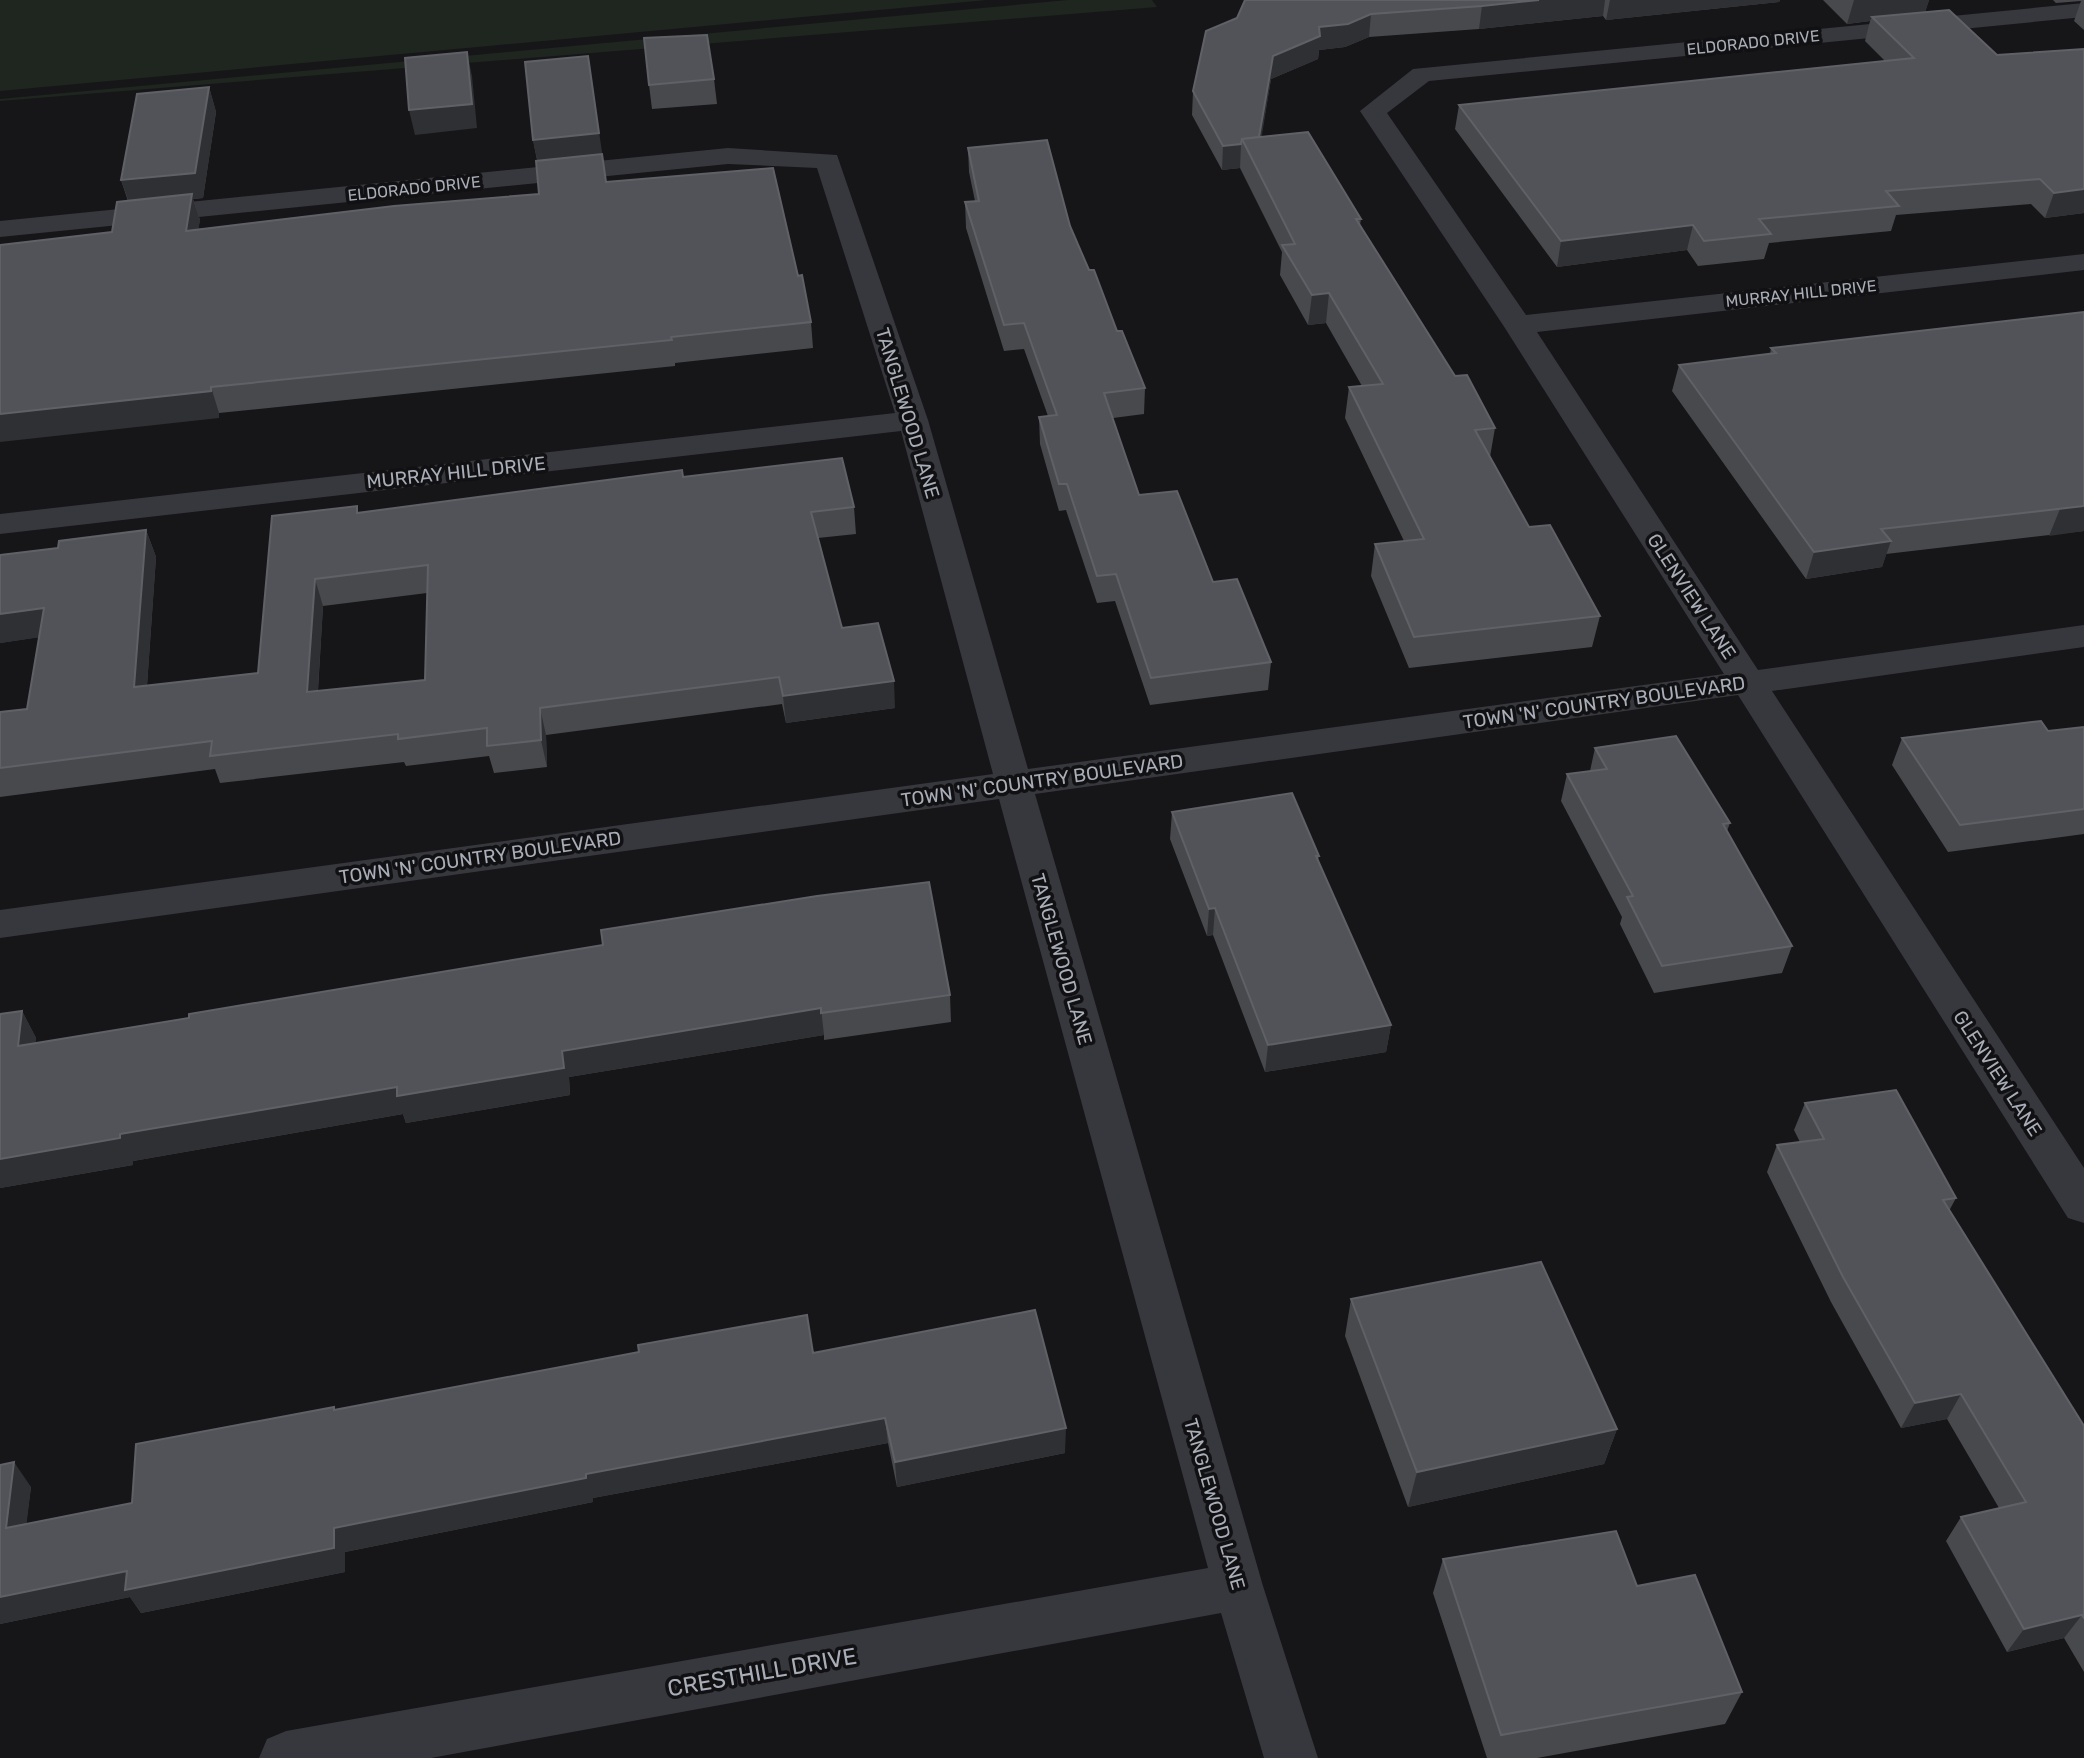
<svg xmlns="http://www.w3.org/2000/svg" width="2084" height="1758" viewBox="0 0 2084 1758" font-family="Rubik,sans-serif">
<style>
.green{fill:#1e261f}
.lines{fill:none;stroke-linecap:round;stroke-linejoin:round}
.minor{fill:#37383d;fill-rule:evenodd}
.wall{fill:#47494d;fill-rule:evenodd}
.shaded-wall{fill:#2f3033}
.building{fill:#525358;stroke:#5f6167;stroke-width:2;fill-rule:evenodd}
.labels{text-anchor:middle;stroke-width:7;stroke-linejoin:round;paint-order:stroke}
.far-street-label{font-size:16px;fill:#a8adb7;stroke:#111113}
.street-label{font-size:19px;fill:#a8adb7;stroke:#111113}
.near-street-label{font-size:23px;fill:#a8adb7;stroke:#111113}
</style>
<rect width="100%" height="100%" fill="#161618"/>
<g class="green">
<polygon points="0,0 987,0 0,91"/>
<polygon points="1068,0 1152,0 1157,7 0,101 0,99"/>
</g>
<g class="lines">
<polygon class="minor" points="2084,3 2084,17 1429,81 1387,113 1526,315 2084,254 2084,270 1537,332 1758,670 2084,625 2084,647 1772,691 2084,1168 2084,1223 2068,1218 1738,695 1035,794 1263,1586 1318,1758 1264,1758 1221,1613 431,1758 259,1758 267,1739 286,1731 1208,1568 999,799 0,938 0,910 993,774 901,431 0,534 0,514 895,413 817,168 728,164 0,237 0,221 728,148 837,155 928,420 1028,769 1724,674 1503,325 1360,111 1413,69"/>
</g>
<g class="wall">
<polygon points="1245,0 1780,0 1779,2 1606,20 1603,16 1479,29 1369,37 1345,47 1319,50 1318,59 1271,79 1261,137 1361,219 1360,225 1455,376 1495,428 1490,457 1529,527 1600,616 1592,647 1409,668 1371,576 1375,544 1404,541 1345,418 1349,387 1362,386 1326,323 1308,325 1280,275 1282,252 1240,168 1222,170 1192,115 1193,91 1237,18"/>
<polygon points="1823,0 1929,0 1925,12 2084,213 2045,218 2031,204 1896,215 1891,231 1769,243 1764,259 1698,266 1687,250 1557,267 1455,129 1459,105 1885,61 1865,41 1870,21 1847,24"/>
<polygon points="2053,0 2084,0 2084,30 2074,21 2081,1 2056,3"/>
<polygon points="714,79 717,104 652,109 649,85"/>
<polygon points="209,87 216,112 203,198 193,199 200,220 198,229 539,194 537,160 533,140 606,182 798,276 811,322 813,348 675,363 675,366 219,413 219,418 112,232 128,201 121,180"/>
<polygon points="968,148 1070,226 1117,331 1145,388 1144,414 1113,418 1139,495 1213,582 1271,662 1268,690 1150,705 1115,601 1097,603 1066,510 1059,511 1040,444 1039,417 1048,416 1024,349 1004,351 966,228 965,202 975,201 969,172"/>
<polygon points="2084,312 2084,531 1886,554 1882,567 1806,579 1672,391 1679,365 1770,354 1771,348"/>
<path d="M683 477 854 507 856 534 818 538 842 628 895 708 786 723 782 704 546 735 547 767 494 773 489 756 406 766 404 762 220 783 215 769 0 797V712L27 709 39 637 0 643V555L58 548 146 530 156 557 147 686 258 673 272 516 359 513ZM427 593 425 680 318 691 323 606Z"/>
<polygon points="2084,727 2084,834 1948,852 1892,765 1902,738 2048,731"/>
<polygon points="1595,748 1730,823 1727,831 1792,946 1782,973 1654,993 1620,924 1622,917 1561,801 1567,774 1590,771"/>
<polygon points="1172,812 1319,856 1318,860 1391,1025 1386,1052 1265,1072 1213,935 1207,936 1170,839"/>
<polygon points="950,995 951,1022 824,1040 824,1035 569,1077 570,1095 406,1123 403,1114 133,1161 133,1165 0,1188 0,1014 22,1011 36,1038 35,1043 189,1018"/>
<polygon points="1805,1103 1956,1198 1949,1211 2084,1426 2084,1672 2064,1638 2007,1652 1946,1541 1961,1517 1999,1508 1947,1419 1901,1428 1831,1302 1767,1172 1777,1145 1800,1142 1794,1130"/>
<polygon points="1351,1299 1617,1429 1604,1464 1408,1507 1345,1336"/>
<polygon points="813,1353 1065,1453 897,1487 888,1443 593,1498 593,1502 345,1552 345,1572 141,1613 130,1597 0,1624 0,1465 31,1487 26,1524 132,1503 336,1410"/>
<polygon points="1443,1559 1637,1586 1742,1692 1725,1724 1537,1758 1487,1758 1433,1593"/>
</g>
<g class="shaded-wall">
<polygon points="1539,0 1605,0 1603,16 1479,29 1482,6"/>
<polygon points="1610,0 1780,0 1779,2 1606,20"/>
<polygon points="1854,0 1929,0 1924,16 1872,17 1870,21 1847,24"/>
<polygon points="1371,14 1369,37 1345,47 1319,50 1318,59 1271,79 1257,166 1244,144 1273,56 1319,27"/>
<polygon points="467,52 472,76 477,128 415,135 409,110"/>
<polygon points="588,56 610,207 538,164 533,140"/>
<polygon points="209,87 216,112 203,198 193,199 200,220 194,256 130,205 121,180"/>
<polygon points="1241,144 1240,168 1222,170 1223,146"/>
<polygon points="2084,189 2084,213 2045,218 2054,193"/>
<polygon points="1693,225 1687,250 1557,267 1561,241"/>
<polygon points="1329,293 1326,323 1308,325 1312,295"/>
<polygon points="211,387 219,413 219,418 0,442 0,414"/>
<polygon points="2084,506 2084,531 2049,536 2060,509"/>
<polygon points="146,530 156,557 145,714 134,687"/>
<polygon points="1891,541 1882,567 1806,579 1814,552"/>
<polygon points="315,579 323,606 316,720 307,692"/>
<polygon points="44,608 55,635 0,643 0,614"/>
<polygon points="894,681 895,708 786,723 783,696"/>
<polygon points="540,708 546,735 547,767 541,740"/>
<polygon points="1215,908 1213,935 1207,936 1209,909"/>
<polygon points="821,1008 824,1035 569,1077 570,1095 406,1123 403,1114 133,1161 133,1165 0,1188 0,1159 120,1134 562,1051"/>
<polygon points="22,1011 36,1038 32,1072 18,1046"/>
<polygon points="1391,1025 1386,1052 1265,1072 1268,1045"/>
<polygon points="1961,1394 1947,1419 1901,1428 1915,1403"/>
<polygon points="885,1418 888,1443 593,1498 593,1502 345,1552 345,1572 141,1613 130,1597 0,1624 0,1597 334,1528 586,1474"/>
<polygon points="1066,1428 1065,1453 897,1487 895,1462"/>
<polygon points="1617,1429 1604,1464 1408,1507 1417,1472"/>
<polygon points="14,1462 31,1487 23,1552 6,1528"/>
<polygon points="2082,1615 2064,1638 2007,1652 2024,1629"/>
</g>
<g class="building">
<polygon points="1245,0 1539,0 1482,6 1371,14 1348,24 1319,27 1320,36 1273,56 1259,137 1242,139 1241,144 1223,146 1193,91 1206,31 1237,18"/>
<polygon points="1949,10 1997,55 2084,49 2084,189 2054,193 2040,179 1886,191 1899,206 1759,219 1771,234 1704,241 1693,225 1561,241 1459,105 1914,58 1872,17"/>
<polygon points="707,35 714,79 649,85 644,38"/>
<polygon points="467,52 472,104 409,110 405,58"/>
<polygon points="588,56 599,133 533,140 525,62"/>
<polygon points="209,87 195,173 121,180 137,94"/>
<polygon points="1308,132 1361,219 1356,219 1455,376 1467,375 1495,428 1475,430 1529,527 1550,525 1600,616 1414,637 1375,544 1424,539 1349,387 1383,384 1329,293 1312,295 1282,245 1295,244 1242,139"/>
<polygon points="1047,140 1070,226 1089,270 1094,270 1117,331 1122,331 1145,388 1104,393 1139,495 1177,491 1213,582 1237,579 1271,662 1151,678 1116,574 1097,576 1067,484 1059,484 1039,417 1057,415 1024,323 1004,325 965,202 979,201 968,148"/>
<polygon points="602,154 606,182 773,168 798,276 802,275 811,322 671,337 672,340 211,387 211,391 0,414 0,245 112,232 117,202 192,194 186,231 394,206 539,194 536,161"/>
<polygon points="2084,312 2084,506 1881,529 1891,541 1814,552 1679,365 1776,353 1771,348"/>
<path d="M842 458 854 507 811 512 842 628 878 623 894 681 783 696 779 677 540 708 541 740 487 746V728L398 739V734L210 756 212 741 0 768V712L27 709 44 608 0 614V555L58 548 59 541 146 530 134 687 258 673 272 516 357 506V513L682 470 683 477ZM428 565 425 680 307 692 315 579Z"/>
<polygon points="2041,721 2048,731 2084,727 2084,809 1960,825 1902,738"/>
<polygon points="1676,736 1730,823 1723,824 1792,946 1662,966 1627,897 1633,896 1567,774 1607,769 1595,748"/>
<polygon points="1292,793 1319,856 1316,856 1391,1025 1268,1045 1215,908 1209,909 1172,812"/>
<polygon points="929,882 950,995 821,1013 821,1008 562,1051 564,1068 397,1096 397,1087 120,1134 120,1138 0,1159 0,1014 22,1011 18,1046 189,1018 189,1014 603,945 601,930 817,896"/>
<polygon points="1896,1090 1956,1198 1943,1200 2084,1426 2084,1618 2082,1615 2024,1629 1961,1517 2026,1502 1961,1394 1915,1403 1843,1277 1777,1145 1824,1139 1805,1103"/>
<polygon points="1541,1262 1617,1429 1417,1472 1351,1299"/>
<polygon points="1035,1310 1066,1428 895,1462 885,1418 586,1474 586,1478 334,1528 334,1548 125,1590 127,1571 0,1597 0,1465 14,1462 6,1528 132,1503 136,1444 334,1407 334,1410 639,1352 638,1345 807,1315 813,1353"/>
<polygon points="1616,1531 1637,1586 1695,1575 1742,1692 1501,1735 1443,1559"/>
</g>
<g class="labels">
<g class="far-street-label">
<text transform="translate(1753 42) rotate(-6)" y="6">ELDORADO DRIVE</text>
<text transform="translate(414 188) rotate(-6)" y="6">ELDORADO DRIVE</text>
<text transform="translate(1801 293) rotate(-6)" y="6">MURRAY HILL DRIVE</text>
</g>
<g class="street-label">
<text transform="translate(908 413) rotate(73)" y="7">TANGLEWOOD LANE</text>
<text transform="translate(456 472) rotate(-6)" y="7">MURRAY HILL DRIVE</text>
<text transform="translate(1692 596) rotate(57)" y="7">GLENVIEW LANE</text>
<text transform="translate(1604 702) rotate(-8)" y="7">TOWN 'N' COUNTRY BOULEVARD</text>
<text transform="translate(1042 780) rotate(-8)" y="7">TOWN 'N' COUNTRY BOULEVARD</text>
<text transform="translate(480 857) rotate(-8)" y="7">TOWN 'N' COUNTRY BOULEVARD</text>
<text transform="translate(1062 959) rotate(74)" y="7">TANGLEWOOD LANE</text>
<text transform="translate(1998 1073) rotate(57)" y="7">GLENVIEW LANE</text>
<text transform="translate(1215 1504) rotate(74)" y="7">TANGLEWOOD LANE</text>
</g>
<g class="near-street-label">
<text transform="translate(762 1672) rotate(-10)" y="8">CRESTHILL DRIVE</text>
</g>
</g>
</svg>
